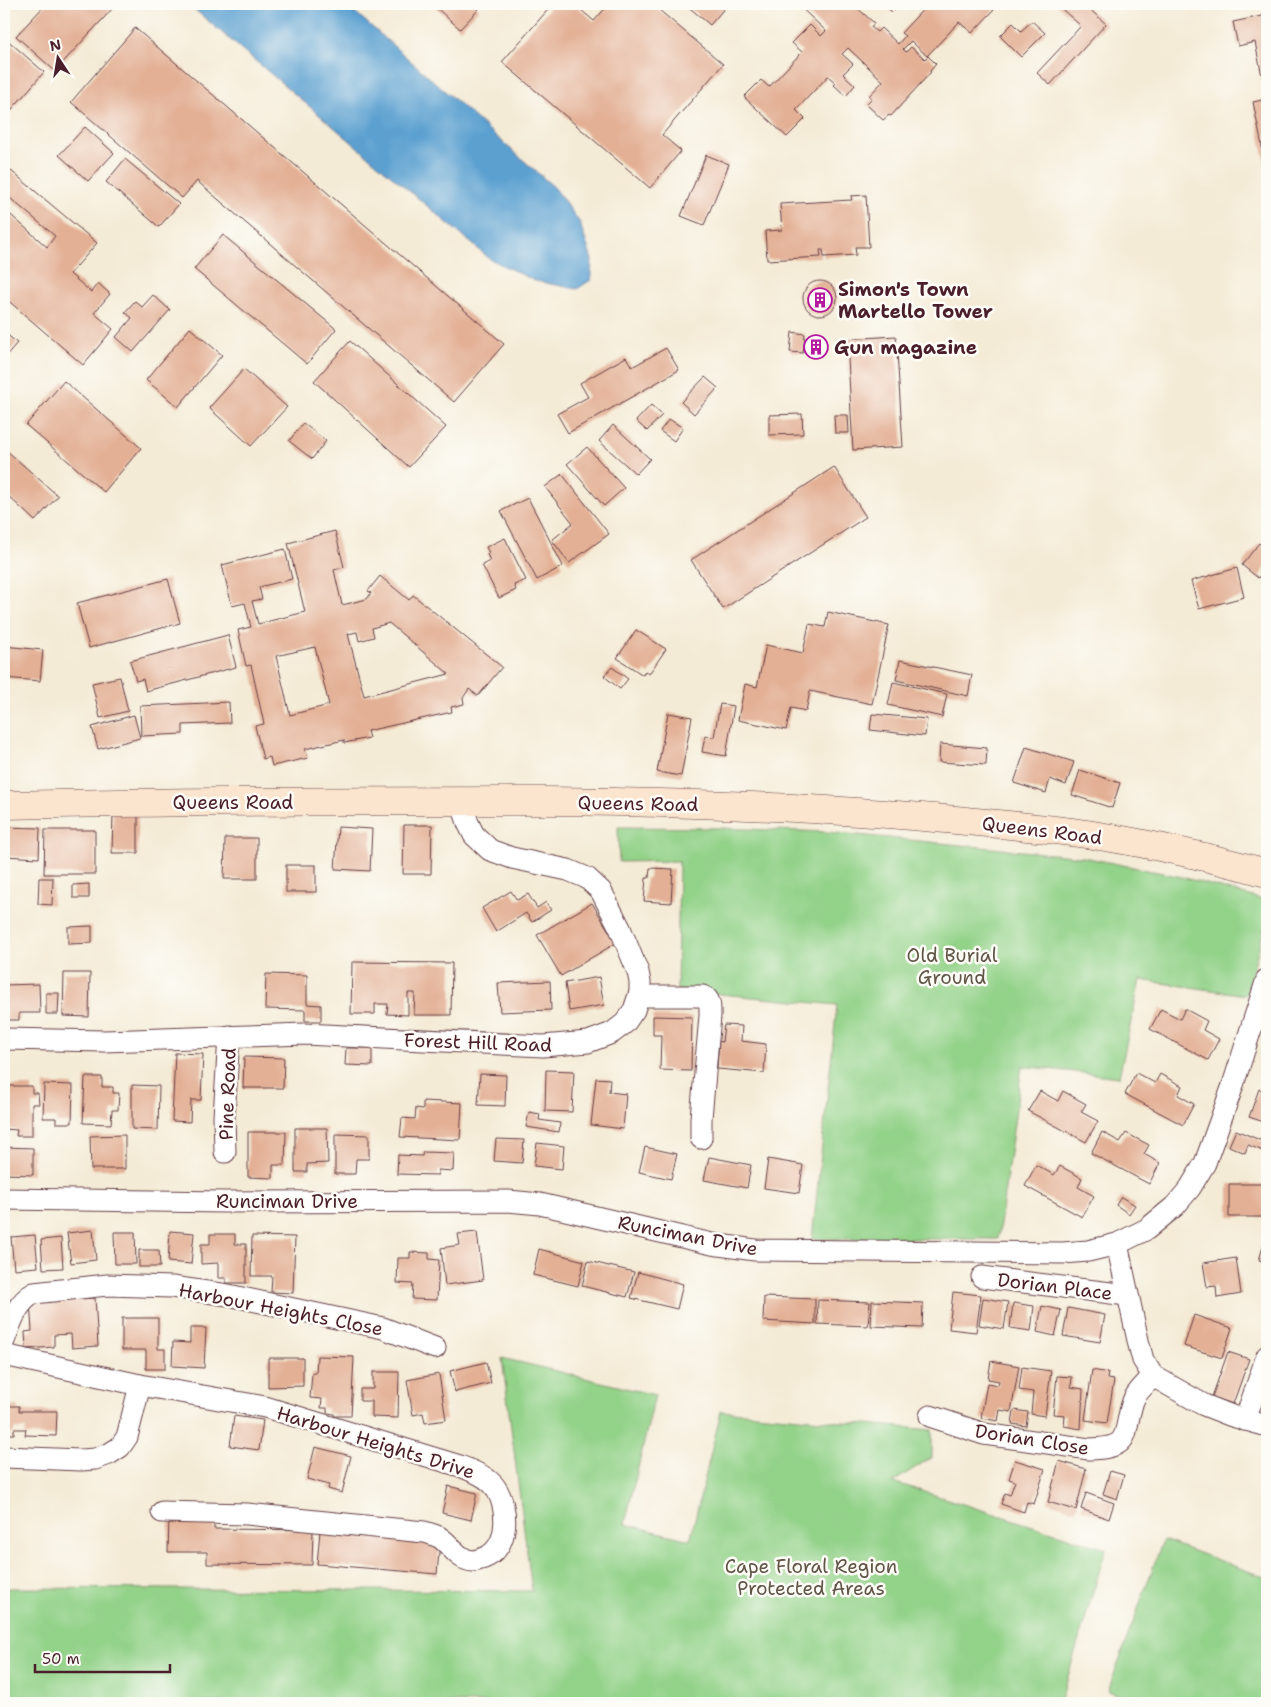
<svg xmlns="http://www.w3.org/2000/svg" width="1271" height="1707" viewBox="0 0 1271 1707" font-family="'Shantell Sans',sans-serif">
<style>
.green{fill:#93d289;stroke:#6e785a}
.water{fill:#5ba0d0;stroke:#52607e}
.building{fill:#e3b095;fill-rule:evenodd}
.lines{fill:none;stroke-linecap:round;stroke-linejoin:round}
.minor-casing{stroke:#643e45;stroke-width:23}
.secondary-casing{stroke:#643e45;stroke-width:29}
.minor{stroke:#fff;stroke-width:21}
.secondary{stroke:#fbe5cf;stroke-width:28}
.labels{text-anchor:middle;stroke-width:5;stroke-linejoin:round;paint-order:stroke}
.poi-label{font-size:19px;font-weight:bold;fill:#4a1f2b;stroke:#fdfcf7;text-anchor:start}
.street-label{font-size:19px;fill:#4a1f2b;stroke:#fdfcf7}
.park-label{font-size:19px;fill:#605547;stroke:#fdfcf7}
</style>
<rect width="100%" height="100%" fill="#fdfcf7"/>
<filter id="ink" filterUnits="userSpaceOnUse"><feTurbulence type="fractalNoise" baseFrequency=".02" numOctaves="2"/><feDisplacementMap in="SourceGraphic" scale="10" xChannelSelector="R" yChannelSelector="G"/><feConvolveMatrix kernelMatrix="1 2 1 2 8 2 1 2 1" color-interpolation-filters="sRGB"/></filter>
<filter id="wash" filterUnits="userSpaceOnUse"><feTurbulence type="fractalNoise" baseFrequency=".0096" numOctaves="4" result="noise"/><feDisplacementMap in="SourceGraphic" scale="20" xChannelSelector="R" yChannelSelector="G"/><feGaussianBlur stdDeviation="1.12" result="paint"/><feColorMatrix in="noise" values="0 0 0 0 0 0 0 0 0 0 0 0 0 0 0 0 0 1.4 0 .05"/><feComposite in="paint" operator="in"/></filter>
<g filter="url(#wash)">
<rect width="100%" height="100%" fill="#f4ebd6"/>
<g class="green">
<polygon points="618,827 720,828 827,832 1083,857 1182,877 1267,901 1267,918 1246,995 1140,980 1119,1077 1022,1066 998,1239 812,1239 837,1005 677,990 679,861 619,862"/>
<polygon points="502,1358 655,1395 625,1524 690,1540 721,1411 932,1430 932,1457 893,1482 1106,1549 1060,1703 4,1703 4,1588 532,1591"/>
<polygon points="1163,1540 1267,1578 1267,1703 1143,1703 1108,1691"/>
</g>
<polygon class="water" points="188,4 346,4 555,188 580,223 592,260 591,280 577,289 535,281 490,259"/>
<g id="blocks">
<g class="building">
<polygon points="46,4 109,4 113,8 55,71 16,36"/>
<polygon points="432,4 474,4 479,9 460,29"/>
<polygon points="553,4 574,4 594,21 609,4 652,4 723,64 662,135 681,151 650,188 502,62"/>
<polygon points="685,4 728,4 710,25"/>
<polygon points="797,4 853,4 874,23 871,27 877,32 881,28 898,44 905,36 901,33 928,4 987,4 994,10 972,33 959,22 927,56 911,41 903,49 906,52 911,47 925,59 928,56 936,64 930,71 931,72 891,116 889,115 883,120 866,104 872,98 869,96 883,81 848,48 842,54 853,64 843,74 855,85 846,96 834,85 836,83 828,76 796,110 805,119 787,137 744,97 761,80 769,87 802,52 792,43 810,25 821,36 826,31"/>
<polygon points="883,4 900,4 892,12"/>
<polygon points="1056,4 1084,4 1106,24 1050,85 1037,73 1081,26"/>
<polygon points="1267,15 1267,96 1266,96 1255,42 1238,46 1233,22"/>
<polygon points="1032,21 1045,33 1021,57 1000,36 1013,23 1021,31"/>
<polygon points="135,28 504,344 454,402 197,181 182,198 71,102"/>
<polygon points="4,37 44,72 7,115 4,112"/>
<polygon points="1267,99 1267,166 1266,166 1253,102"/>
<polygon points="85,127 114,153 88,181 59,155"/>
<polygon points="706,155 729,164 704,225 681,216"/>
<polygon points="125,159 179,204 159,227 106,182"/>
<polygon points="4,165 97,243 70,274 91,292 98,283 110,294 94,313 113,329 83,365 4,297 4,209 47,247 55,236 4,193"/>
<polygon points="866,195 869,247 855,247 856,255 824,257 823,250 820,250 821,257 767,260 765,231 782,230 780,204 852,200 851,196"/>
<polygon points="223,235 336,329 307,364 194,269"/>
<circle cx="820" cy="298" r="17"/>
<polygon points="153,295 170,310 133,352 116,337 132,318 125,312 135,301 142,307"/>
<polygon points="190,328 222,355 178,407 146,380"/>
<polygon points="4,332 17,343 4,358"/>
<polygon points="792,332 805,334 803,353 790,352"/>
<polygon points="896,336 903,447 853,450 847,339"/>
<polygon points="809,339 824,340 823,354 807,353"/>
<polygon points="350,341 446,427 409,467 314,381"/>
<polygon points="666,348 679,370 568,433 557,414 588,397 580,383 626,357 632,367"/>
<polygon points="244,369 287,407 251,446 209,408"/>
<polygon points="705,377 718,388 694,414 681,402"/>
<polygon points="64,381 141,448 104,492 26,425"/>
<polygon points="651,405 662,415 647,431 636,421"/>
<polygon points="802,414 803,434 769,435 769,415"/>
<polygon points="834,415 848,415 849,433 835,433"/>
<polygon points="669,419 683,428 674,441 660,431"/>
<polygon points="303,423 326,441 312,459 289,441"/>
<polygon points="613,425 650,459 636,474 599,441"/>
<polygon points="587,447 624,488 604,506 567,464"/>
<polygon points="5,449 58,496 35,521 4,492 4,474 8,469 4,465"/>
<polygon points="834,467 866,517 723,609 691,560"/>
<polygon points="562,474 609,534 569,563 552,540 573,523 545,487"/>
<polygon points="528,498 563,566 537,580 501,511"/>
<path d="M335 531 344 567 334 570 342 605 367 599 371 593 368 591 380 576 409 600 413 595 502 667 478 696 469 689 463 698 464 704 451 707 452 712 367 731 369 738 344 743V740L305 749 308 758 272 766 270 757 263 759 255 726 264 724 251 665 246 666 238 630 251 627 245 603 232 606 222 565 285 549 292 579 259 587 262 599 252 601 258 624 305 612 288 543ZM389 623 449 674 364 696 348 634 357 632 359 641 374 637 372 628ZM315 647 329 705 290 715 276 656Z"/>
<polygon points="505,538 526,580 514,585 516,590 499,598 482,565 490,561 487,554 489,553 486,547"/>
<polygon points="1259,543 1267,550 1267,566 1258,578 1242,565"/>
<polygon points="1237,568 1244,597 1199,609 1191,581"/>
<polygon points="168,579 180,623 89,648 77,603"/>
<polygon points="828,612 889,625 872,704 810,691 806,711 791,708 786,730 738,720 745,684 757,687 766,645 803,653 809,624 825,627"/>
<polygon points="636,630 666,649 649,674 645,671 643,675 617,658"/>
<polygon points="228,635 236,667 146,691 143,679 136,681 130,661"/>
<polygon points="4,646 43,650 40,681 4,678"/>
<polygon points="900,660 972,675 968,696 896,680"/>
<polygon points="612,667 628,679 620,689 604,676"/>
<polygon points="120,677 128,711 100,718 92,683"/>
<polygon points="893,682 947,694 942,717 888,705"/>
<polygon points="229,702 230,723 183,725 183,734 141,736 140,706"/>
<polygon points="720,704 734,706 726,756 702,752 705,736 714,737"/>
<polygon points="668,713 692,717 681,776 657,772"/>
<polygon points="872,714 927,719 925,736 870,730"/>
<polygon points="134,715 140,738 98,749 92,727"/>
<polygon points="4,736 5,736 8,771 4,772"/>
<polygon points="940,744 987,748 986,765 939,762"/>
<polygon points="1026,747 1074,762 1066,785 1050,779 1046,793 1014,783"/>
<polygon points="1080,770 1120,783 1112,808 1072,795"/>
<polygon points="113,812 138,812 138,853 112,853"/>
<polygon points="404,825 432,825 431,874 403,874"/>
<polygon points="4,827 40,828 39,858 4,856"/>
<polygon points="338,827 372,829 370,871 335,869"/>
<polygon points="45,830 95,830 95,874 44,874"/>
<polygon points="225,838 257,838 257,879 224,879"/>
<rect x="286" y="865" width="30" height="27"/>
<polygon points="650,868 673,869 671,903 644,901 646,878 649,878"/>
<polygon points="39,878 53,878 52,905 38,904"/>
<polygon points="89,884 89,898 73,898 73,885"/>
<polygon points="511,891 517,900 528,894 537,908 546,902 551,910 532,922 526,913 496,932 482,908"/>
<polygon points="592,903 616,943 561,976 537,935"/>
<polygon points="92,926 92,943 68,944 68,927"/>
<polygon points="352,962 452,963 451,1015 414,1015 415,993 408,993 408,1015 387,1014 388,1004 375,1004 375,1014 351,1014"/>
<polygon points="64,973 90,973 89,1017 63,1016"/>
<polygon points="266,974 307,975 307,1004 321,1005 321,1021 305,1021 305,1010 265,1009"/>
<polygon points="599,977 604,1005 569,1011 565,983"/>
<polygon points="550,981 551,1010 500,1012 498,983"/>
<polygon points="39,984 40,1013 19,1013 19,1020 4,1020 4,985"/>
<polygon points="46,993 59,993 58,1014 46,1014"/>
<polygon points="1161,1009 1180,1019 1185,1009 1207,1021 1203,1030 1219,1039 1208,1060 1150,1029"/>
<polygon points="653,1016 692,1017 691,1071 660,1070 661,1035 653,1035"/>
<polygon points="724,1025 742,1026 741,1041 766,1044 764,1073 717,1069 719,1041 722,1042"/>
<polygon points="346,1048 372,1048 372,1066 345,1065"/>
<polygon points="175,1053 203,1054 201,1100 191,1100 190,1122 172,1121"/>
<polygon points="244,1057 284,1058 283,1088 243,1088"/>
<polygon points="546,1070 574,1071 572,1112 545,1111"/>
<polygon points="1136,1073 1155,1083 1160,1074 1182,1086 1178,1095 1194,1104 1183,1125 1125,1094"/>
<polygon points="480,1074 506,1075 505,1106 478,1105"/>
<polygon points="85,1077 102,1077 102,1087 113,1087 113,1093 119,1093 118,1110 112,1110 111,1124 83,1123"/>
<polygon points="596,1078 610,1079 609,1092 626,1094 623,1129 591,1125"/>
<polygon points="44,1084 73,1085 72,1123 56,1123 56,1118 43,1118"/>
<polygon points="132,1085 159,1086 158,1130 132,1129"/>
<polygon points="4,1086 32,1086 32,1093 38,1093 39,1104 32,1104 32,1136 16,1136 17,1130 4,1129"/>
<polygon points="1259,1089 1267,1092 1267,1123 1249,1117"/>
<polygon points="1040,1091 1058,1101 1063,1091 1086,1104 1081,1112 1098,1121 1086,1142 1028,1111"/>
<polygon points="423,1101 462,1103 460,1140 400,1137 402,1118 415,1119 416,1108 423,1109"/>
<polygon points="529,1112 540,1114 539,1120 560,1123 559,1132 526,1127"/>
<polygon points="295,1128 327,1128 328,1163 307,1164 307,1172 295,1172"/>
<polygon points="1236,1130 1267,1143 1263,1151 1248,1145 1245,1153 1229,1146"/>
<polygon points="248,1132 286,1132 285,1165 273,1165 273,1178 248,1177"/>
<polygon points="1102,1132 1120,1142 1126,1133 1149,1145 1144,1154 1160,1163 1149,1184 1091,1153"/>
<polygon points="335,1134 369,1135 369,1159 356,1159 355,1174 335,1174"/>
<polygon points="125,1135 125,1169 91,1169 90,1136"/>
<polygon points="496,1139 524,1140 522,1163 494,1161"/>
<polygon points="537,1143 564,1146 562,1169 534,1166"/>
<polygon points="4,1147 33,1148 33,1175 4,1174"/>
<polygon points="645,1147 677,1154 671,1179 639,1172"/>
<polygon points="423,1152 454,1153 453,1171 438,1170 438,1175 397,1174 398,1155 422,1156"/>
<polygon points="709,1157 751,1165 747,1188 704,1180"/>
<polygon points="768,1159 803,1165 799,1193 764,1188"/>
<polygon points="1036,1165 1054,1175 1060,1166 1082,1178 1078,1187 1094,1196 1082,1217 1025,1186"/>
<polygon points="1229,1184 1266,1184 1265,1217 1229,1217"/>
<polygon points="1121,1197 1135,1205 1129,1214 1116,1205"/>
<polygon points="93,1230 96,1260 71,1263 67,1233"/>
<polygon points="170,1231 194,1233 191,1264 168,1262"/>
<polygon points="114,1232 135,1232 136,1264 115,1264"/>
<polygon points="477,1232 483,1280 445,1285 441,1248 460,1245 458,1234"/>
<polygon points="1267,1233 1267,1262 1259,1260"/>
<polygon points="210,1234 235,1234 235,1244 246,1244 246,1283 226,1283 226,1278 218,1278 218,1263 201,1264 201,1244 210,1244"/>
<polygon points="35,1235 38,1267 14,1269 11,1237"/>
<polygon points="252,1236 295,1237 293,1293 271,1292 272,1276 251,1276"/>
<polygon points="61,1238 63,1268 43,1269 41,1240"/>
<polygon points="539,1249 584,1261 578,1286 533,1275"/>
<polygon points="139,1250 159,1250 160,1267 139,1267"/>
<polygon points="410,1252 429,1253 429,1259 439,1260 437,1300 412,1299 413,1284 397,1283 398,1258 410,1258"/>
<polygon points="1236,1258 1241,1294 1217,1298 1216,1286 1207,1287 1203,1263"/>
<polygon points="588,1261 634,1272 627,1297 582,1286"/>
<polygon points="638,1272 683,1284 677,1309 631,1298"/>
<polygon points="953,1292 981,1295 976,1332 949,1329"/>
<polygon points="764,1297 815,1299 815,1324 763,1321"/>
<polygon points="95,1298 98,1346 72,1348 71,1334 54,1335 54,1347 26,1349 25,1332 32,1331 30,1302"/>
<polygon points="983,1298 1008,1302 1004,1329 979,1325"/>
<polygon points="818,1300 870,1302 868,1326 817,1324"/>
<polygon points="872,1301 923,1303 922,1328 871,1326"/>
<polygon points="1013,1303 1034,1306 1031,1331 1010,1328"/>
<polygon points="1042,1306 1061,1310 1055,1336 1037,1332"/>
<polygon points="1068,1308 1105,1315 1100,1342 1063,1336"/>
<polygon points="1194,1315 1232,1328 1222,1358 1184,1346"/>
<polygon points="122,1318 158,1318 158,1349 165,1349 165,1369 146,1369 146,1350 122,1350"/>
<polygon points="190,1328 206,1328 204,1368 172,1366 173,1342 190,1343"/>
<polygon points="1228,1352 1249,1359 1233,1404 1212,1397"/>
<polygon points="317,1356 354,1357 351,1416 334,1416 334,1414 327,1413 327,1408 321,1408 322,1399 310,1398 312,1373 316,1373"/>
<polygon points="268,1358 303,1358 303,1386 268,1387"/>
<polygon points="991,1361 1019,1366 1011,1412 1000,1410 998,1421 981,1418 987,1383 998,1385 999,1381 988,1379"/>
<polygon points="486,1362 491,1383 455,1392 450,1371"/>
<polygon points="1022,1367 1051,1371 1045,1416 1031,1414 1033,1392 1019,1390"/>
<polygon points="1092,1370 1108,1373 1107,1379 1114,1380 1107,1423 1085,1420"/>
<polygon points="373,1372 399,1372 398,1418 372,1417 372,1401 360,1401 360,1389 373,1389"/>
<polygon points="439,1374 446,1420 425,1423 423,1413 413,1415 407,1380"/>
<polygon points="1057,1376 1072,1377 1071,1387 1083,1389 1081,1429 1064,1426 1065,1415 1053,1414"/>
<polygon points="4,1406 19,1406 19,1411 57,1411 56,1436 25,1435 26,1429 14,1429 14,1434 4,1434"/>
<polygon points="1014,1410 1028,1412 1026,1426 1012,1424"/>
<polygon points="234,1416 263,1420 259,1450 230,1446"/>
<polygon points="315,1447 351,1456 342,1493 328,1489 329,1485 307,1479"/>
<polygon points="1015,1460 1045,1469 1034,1504 1027,1502 1024,1512 1001,1504 1005,1493 1010,1495 1015,1481 1009,1479"/>
<polygon points="1059,1461 1086,1469 1076,1510 1048,1502"/>
<polygon points="1110,1471 1124,1475 1117,1499 1103,1494"/>
<polygon points="448,1486 477,1493 471,1520 442,1513"/>
<polygon points="1086,1493 1114,1503 1109,1519 1081,1509"/>
<polygon points="169,1518 214,1519 214,1529 313,1530 312,1565 207,1564 207,1552 168,1552"/>
<polygon points="320,1531 440,1541 437,1574 317,1564"/>
</g>
</g>
</g>
<g filter="url(#ink)">
<use href="#blocks" fill-opacity="0" stroke="#643e45" stroke-width="1"/>
<g class="lines">
<g class="minor-casing">
<g id="minor">
<path d="M639 996H703C711 999 710 1008 710 1016L701 1118V1138"/>
<polyline points="4,1039 105,1041 305,1034 543,1046 588,1042 612,1033 625,1023 634,1010 640,992 640,982 638,972 620,928 601,891 587,878 568,870 512,858 490,850 474,835 468,823 461,801"/>
<polyline points="225,1152 224,1117 229,1036"/>
<polyline points="4,1199 226,1202 508,1201 540,1204 712,1244 755,1250 1063,1253 1088,1251 1117,1244 1147,1229 1175,1206 1190,1188 1205,1163 1232,1088 1267,979"/>
<polyline points="1117,1244 1139,1345 1143,1360 1153,1376 1204,1405 1232,1416 1267,1426"/>
<polyline points="982,1277 1127,1295"/>
<path d="M4 1341C11 1323 16 1303 34 1293L107 1285 172 1287 228 1295 383 1328 435 1348"/>
<path d="M4 1355 140 1385 265 1407 460 1466C472 1471 487 1476 495 1487 509 1507 510 1548 484 1558 480 1559 476 1561 473 1561 457 1560 451 1544 439 1537 434 1535 429 1533 424 1532L247 1514 162 1512"/>
<path d="M930 1416 984 1434 1089 1449C1134 1448 1122 1434 1133 1401 1136 1392 1146 1384 1153 1376"/>
<polyline points="1245,1420 1267,1356"/>
<polyline points="4,1457 81,1460 95,1459 109,1454 120,1447 127,1437 140,1385"/>
</g>
</g>
<g class="secondary-casing">
<path id="secondary" d="M4 805C184 801 365 801 546 801 686 802 826 807 966 821 1010 825 1055 829 1099 836 1156 845 1212 858 1267 873"/>
</g>
<use href="#minor" class="minor"/>
<use href="#secondary" class="secondary"/>
</g>
</g>
<defs>
<g id="building-ring" transform="scale(1.25)"><circle r="9.5" fill="#fdfcf7" stroke="#b5179e" stroke-width="1.5"/><path d="M-4-6H4V6H1V3H-1V6H-4ZM-2.5-4.3h1.7v1.8h-1.7ZM.8-4.3h1.7v1.8H.8ZM-2.5-1h1.7V.8h-1.7ZM.8-1h1.7V.8H.8Z" fill="#b5179e"/></g>
</defs>
<g fill-rule="evenodd">
<use href="#building-ring" x="820" y="300"/>
<use href="#building-ring" x="816" y="347"/>
</g>
<g class="labels">
<g class="poi-label">
<text x="838" y="296">Simon's Town<tspan x="838" dy="22">Martello Tower</tspan></text>
<text x="834" y="354">Gun magazine</text>
</g>
<g class="street-label">
<text x="233" y="809">Queens Road</text>
<text transform="translate(638 803) rotate(1)" y="7">Queens Road</text>
<text transform="translate(1042 830) rotate(7)" y="7">Queens Road</text>
<text transform="translate(478 1042) rotate(2)" y="7">Forest Hill Road</text>
<text transform="translate(227 1094) rotate(-88)" y="7">Pine Road</text>
<text x="287" y="1208">Runciman Drive</text>
<text transform="translate(688 1235) rotate(11)" y="7">Runciman Drive</text>
<text transform="translate(1055 1286) rotate(7)" y="7">Dorian Place</text>
<text transform="translate(281 1309) rotate(11)" y="7">Harbour Heights Close</text>
<text transform="translate(1032 1439) rotate(9)" y="7">Dorian Close</text>
<text transform="translate(376 1442) rotate(17)" y="7">Harbour Heights Drive</text>
</g>
<g class="park-label">
<text x="952" y="962">Old Burial<tspan x="952" dy="22">Ground</tspan></text>
<text x="811" y="1573">Cape Floral Region<tspan x="811" dy="22">Protected Areas</tspan></text>
</g>
</g>
<rect width="1271" height="1707" fill="none" stroke="#fdfcf7" stroke-width="20"/>
<g transform="translate(58 58) rotate(348)" stroke="#fdfcf7" stroke-width="4" paint-order="stroke">
<path d="M0-4L9 19L0 12L-9 19Z" fill="#4a1f2b"/>
<text y="-8" font-size="14" font-weight="bold" text-anchor="middle" fill="#4a1f2b">N</text>
</g>
<path d="M35 1664v8h135v-8" fill="none" stroke="#4a1f2b" stroke-width="2.5"/>
<text x="42" y="1664" font-size="15" fill="#4a1f2b" stroke="#fdfcf7" stroke-width="4" paint-order="stroke">50 m</text>
</svg>
